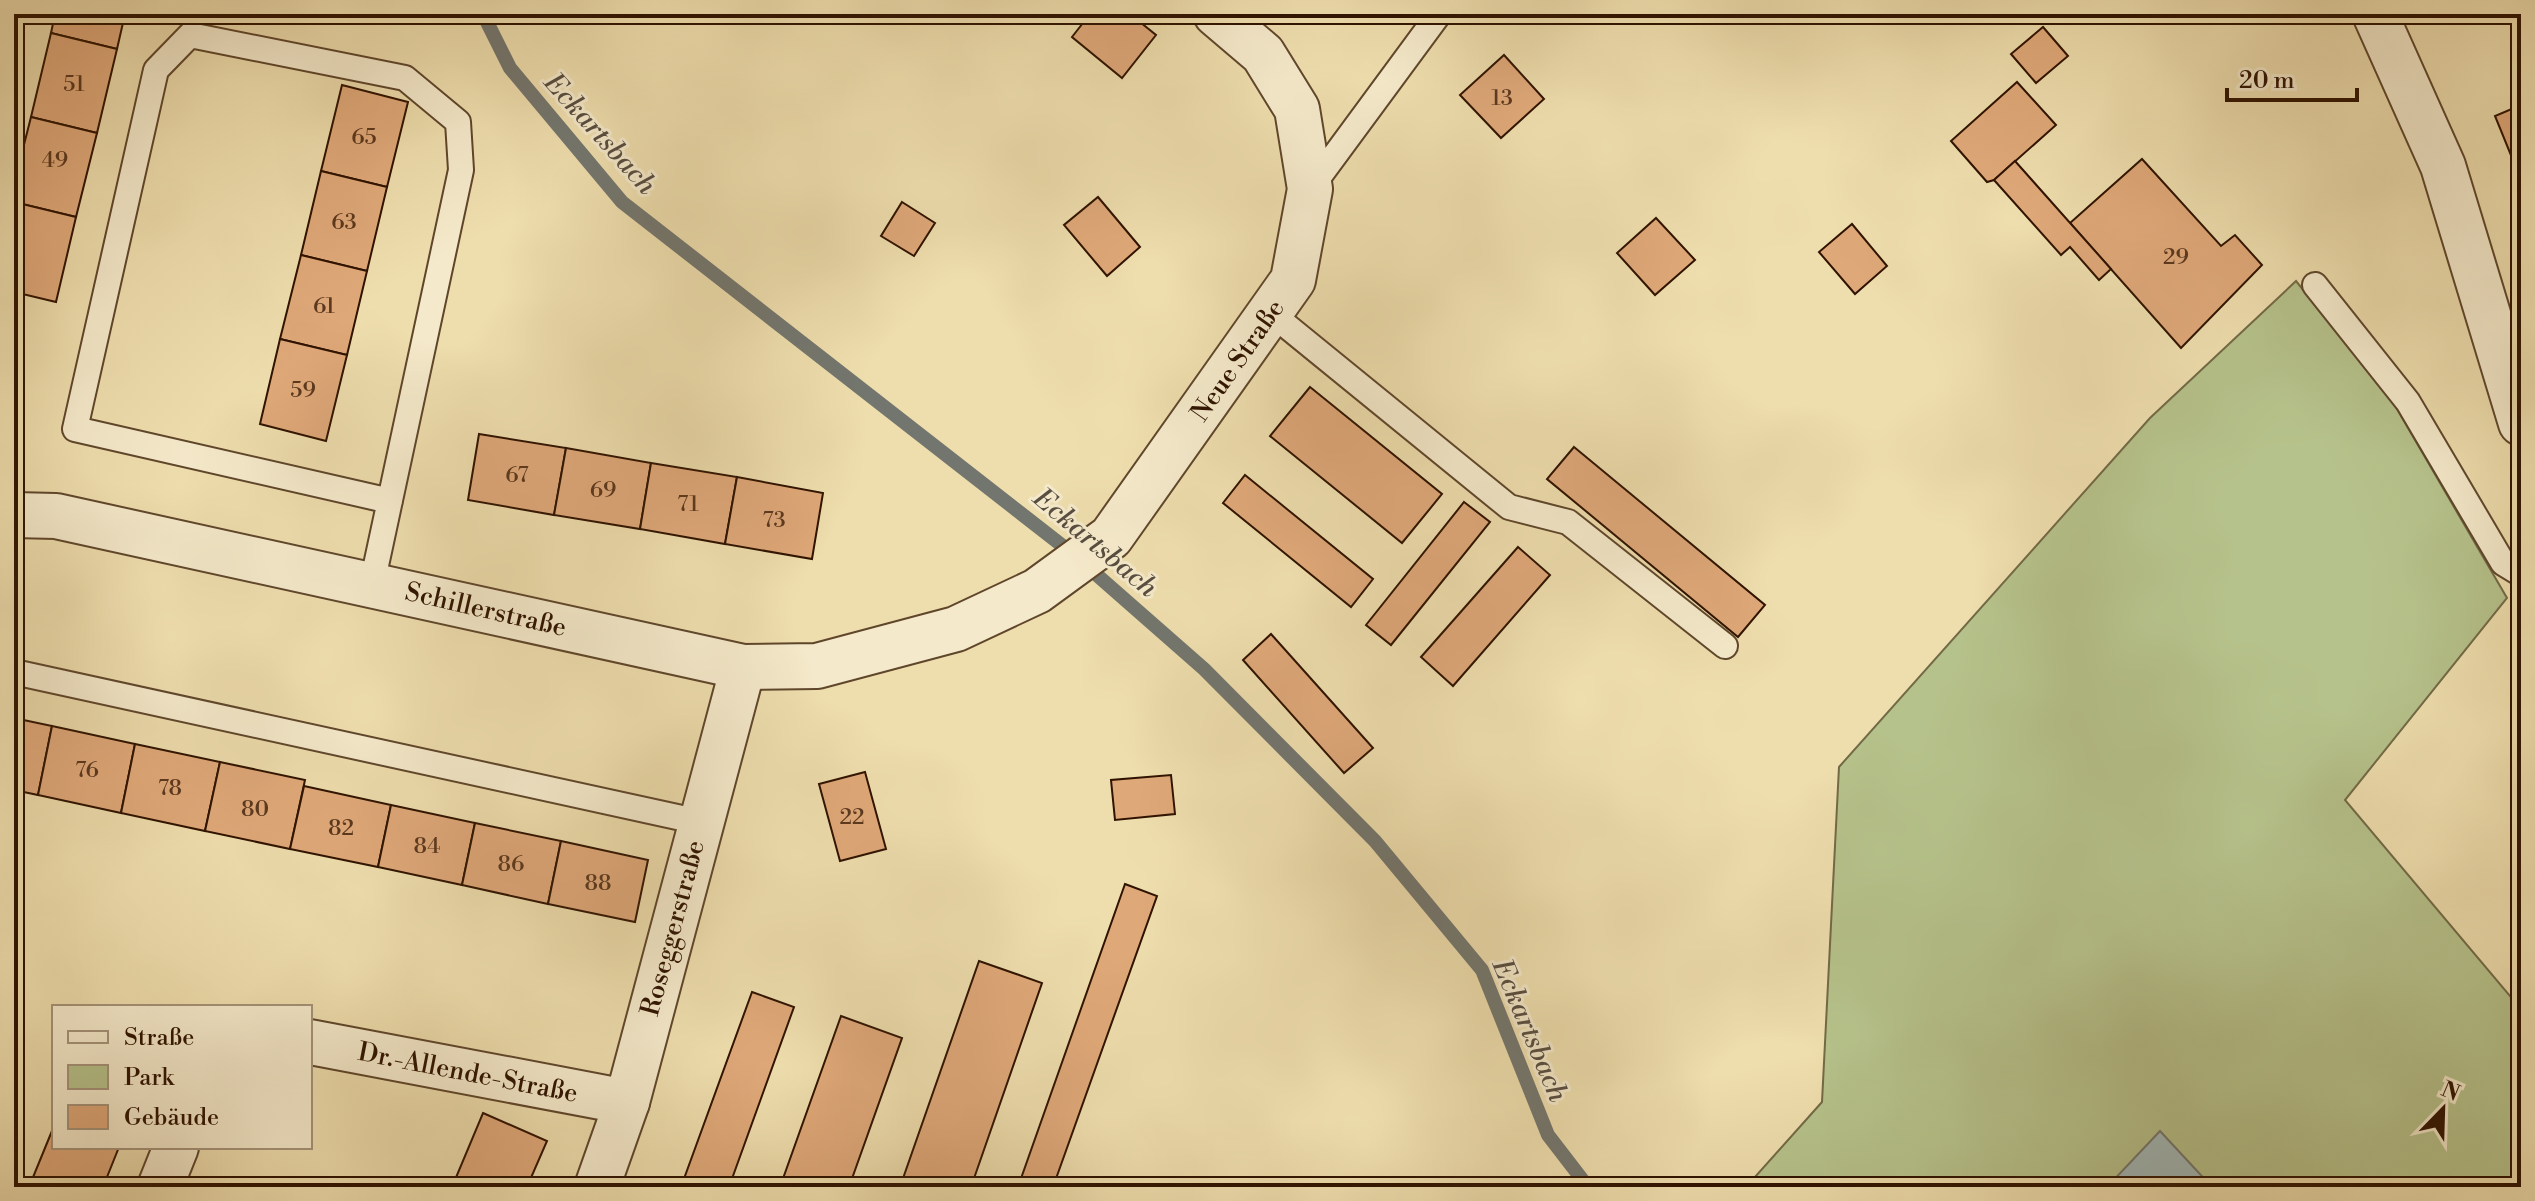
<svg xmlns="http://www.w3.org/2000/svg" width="2535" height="1201" viewBox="0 0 2535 1201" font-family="'Libre Bodoni',serif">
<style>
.green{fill:#b6c28b;stroke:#726a46;stroke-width:2}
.water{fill:#a0b8b7;stroke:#73766e;stroke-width:2}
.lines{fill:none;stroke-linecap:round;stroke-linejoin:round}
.stream{stroke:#73766e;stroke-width:14}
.building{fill:#dfa879;stroke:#2f1300;stroke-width:2}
.service-casing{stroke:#5f462b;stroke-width:28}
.minor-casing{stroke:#5f462b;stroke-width:48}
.tertiary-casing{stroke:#5f462b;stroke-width:48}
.service{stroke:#f4e9ca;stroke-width:24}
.minor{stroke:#f4e9ca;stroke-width:44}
.tertiary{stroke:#f4e9ca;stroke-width:44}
.labels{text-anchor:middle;stroke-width:6;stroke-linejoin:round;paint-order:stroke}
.number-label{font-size:22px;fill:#5b381e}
.street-label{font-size:26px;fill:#2f1300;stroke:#f4e9ca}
.water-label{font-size:28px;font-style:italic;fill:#574d40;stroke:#f4e9ca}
</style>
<rect width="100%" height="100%" fill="#eeddad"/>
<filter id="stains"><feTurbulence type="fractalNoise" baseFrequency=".0025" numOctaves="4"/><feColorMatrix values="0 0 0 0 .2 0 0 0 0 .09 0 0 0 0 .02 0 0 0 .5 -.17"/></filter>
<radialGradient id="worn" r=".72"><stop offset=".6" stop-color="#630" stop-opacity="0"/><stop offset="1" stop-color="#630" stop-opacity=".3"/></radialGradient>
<polygon class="green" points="2296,281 2390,397 2507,598 2345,800 2521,1009 2521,1187 1746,1187 1822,1102 1839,767 2150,418"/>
<polygon class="water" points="2160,1131 2212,1187 2107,1187"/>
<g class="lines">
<polyline class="stream" points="483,14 510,68 622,202 1073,554 1204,669 1375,841 1482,970 1548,1135 1588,1187"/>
</g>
<g class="building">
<polygon points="55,14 125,14 117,49 51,33"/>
<polygon points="1090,14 1130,14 1156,35 1122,78 1072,37"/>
<polygon points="2043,27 2068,56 2036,83 2011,54"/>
<polygon points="51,33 117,49 97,133 31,117"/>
<polygon points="1504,55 1544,99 1501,138 1460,95"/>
<polygon points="2017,82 2056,125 1994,180 1987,182 1951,141"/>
<polygon points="342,85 408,102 387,187 321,171"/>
<polygon points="2521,105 2521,175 2519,175 2495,116"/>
<polygon points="31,117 97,133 76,217 14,202 14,184"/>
<polygon points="2142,159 2221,246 2235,235 2262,265 2181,348 2070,223"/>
<polygon points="2015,161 2111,269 2099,280 2070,247 2061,255 1994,180"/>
<polygon points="321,171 387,187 367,271 301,255"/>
<polygon points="1098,197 1140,247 1107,276 1064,225"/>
<polygon points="14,202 76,217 56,302 14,292"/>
<polygon points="902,202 935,223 914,256 881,236"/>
<polygon points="1656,218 1695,260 1655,295 1617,253"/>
<polygon points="1852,224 1887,266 1855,294 1819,252"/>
<polygon points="301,255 367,271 347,355 280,339"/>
<polygon points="280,339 347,355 326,441 260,424"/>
<polygon points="1310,387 1442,494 1402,543 1270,436"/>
<polygon points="479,434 566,448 554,515 468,500"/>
<polygon points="1574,447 1765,605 1738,637 1547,479"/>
<polygon points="566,448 651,463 640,529 554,515"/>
<polygon points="651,463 737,477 725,544 640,529"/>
<polygon points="1245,475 1373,579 1351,607 1223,503"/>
<polygon points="737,477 823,493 812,559 725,544"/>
<polygon points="1464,502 1490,522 1391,645 1366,625"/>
<polygon points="1518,547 1550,575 1453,686 1421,657"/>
<polygon points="1271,634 1373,748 1344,773 1243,660"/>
<polygon points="14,718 52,726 38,795 14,790"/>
<polygon points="52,726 135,744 121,813 38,795"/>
<polygon points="135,744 220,762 205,831 121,813"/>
<polygon points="220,762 305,780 290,849 205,831"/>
<polygon points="865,772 886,849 840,861 819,784"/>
<polygon points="1171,775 1175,814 1115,820 1111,780"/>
<polygon points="304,786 391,805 378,867 290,849"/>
<polygon points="391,805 475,823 462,885 378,867"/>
<polygon points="475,823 561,841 548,904 462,885"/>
<polygon points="561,841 648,860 635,922 548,904"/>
<polygon points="1125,884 1157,896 1053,1187 1018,1187"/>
<polygon points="979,961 1042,983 971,1187 900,1187"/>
<polygon points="752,992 794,1007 729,1187 681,1187"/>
<polygon points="841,1016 902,1038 849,1187 780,1187"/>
<polygon points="483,1113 547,1141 527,1187 452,1187"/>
<polygon points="54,1126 54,1147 119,1147 103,1187 29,1187"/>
</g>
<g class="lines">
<g class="service-casing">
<g id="service">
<polyline points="1310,189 1439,14"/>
<polyline points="2315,285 2408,402 2503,563 2521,574"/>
<polyline points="1272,314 1509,507 1568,522 1725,646"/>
<polyline points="372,584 461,170 458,122 405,78 190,35 156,70 75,429 390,501"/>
<polyline points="14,672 700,822"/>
</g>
</g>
<g class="minor-casing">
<g id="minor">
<polyline points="14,515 56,516 743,667 817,666 956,629 1037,591 1111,537 1293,280 1310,189 1297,109 1263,54 1216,14"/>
<polyline points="310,1042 627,1102"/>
<polyline points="160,1187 176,1147"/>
<polyline points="597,1187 627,1102 743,667"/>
</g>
</g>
<g class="tertiary-casing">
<polyline id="tertiary" points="2375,14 2443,166 2521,423"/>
</g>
<use href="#service" class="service"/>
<use href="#minor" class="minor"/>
<use href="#tertiary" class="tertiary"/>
</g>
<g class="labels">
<g class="number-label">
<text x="74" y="91">51</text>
<text x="1502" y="105">13</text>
<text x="364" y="144">65</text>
<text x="55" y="167">49</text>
<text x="344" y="229">63</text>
<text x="2176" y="264">29</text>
<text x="324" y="313">61</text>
<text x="303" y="397">59</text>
<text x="517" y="482">67</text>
<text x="603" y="497">69</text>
<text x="688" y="511">71</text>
<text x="774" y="527">73</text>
<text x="87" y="777">76</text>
<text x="170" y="795">78</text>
<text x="255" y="816">80</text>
<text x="852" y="824">22</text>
<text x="341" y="835">82</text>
<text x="427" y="853">84</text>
<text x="511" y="871">86</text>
<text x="598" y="890">88</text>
</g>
<g class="street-label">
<text transform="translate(1237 360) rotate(-55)" y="9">Neue Straße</text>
<text transform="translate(486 609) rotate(13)" y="9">Schillerstraße</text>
<text transform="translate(672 928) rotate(-75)" y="9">Roseggerstraße</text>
<text transform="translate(468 1072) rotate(11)" y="9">Dr.-Allende-Straße</text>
</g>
<g class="water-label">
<text transform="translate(601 133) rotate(48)" y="10">Eckartsbach</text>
<text transform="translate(1096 542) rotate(40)" y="10">Eckartsbach</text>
<text transform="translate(1531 1030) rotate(67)" y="10">Eckartsbach</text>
</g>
</g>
<rect width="2535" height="1201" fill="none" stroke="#eeddad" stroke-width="48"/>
<rect x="16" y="16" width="2503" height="1169" fill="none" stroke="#2f1300" stroke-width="4"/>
<rect x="24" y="24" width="2487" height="1153" fill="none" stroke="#2f1300" stroke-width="2"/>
<rect x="52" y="1005" width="260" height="144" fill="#f4e9ca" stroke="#a59379" stroke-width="2"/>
<rect x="68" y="1031" width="40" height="12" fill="#f4e9ca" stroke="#a59379" stroke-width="2"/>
<text x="124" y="1045" font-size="24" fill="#2f1300">Straße</text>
<rect x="68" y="1065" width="40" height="24" fill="#b6c28b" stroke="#a59379" stroke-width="2"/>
<text x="124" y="1085" font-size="24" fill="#2f1300">Park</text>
<rect x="68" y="1105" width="40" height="24" fill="#dfa879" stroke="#a59379" stroke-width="2"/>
<text x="124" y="1125" font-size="24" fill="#2f1300">Gebäude</text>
<g transform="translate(2443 1109) rotate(23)" stroke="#f4e9ca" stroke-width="6" paint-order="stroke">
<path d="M0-6L14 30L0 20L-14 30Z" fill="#2f1300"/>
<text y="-12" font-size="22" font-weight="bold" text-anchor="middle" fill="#2f1300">N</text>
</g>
<path d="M2227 88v12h130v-12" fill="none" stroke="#2f1300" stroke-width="4"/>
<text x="2239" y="88" font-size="24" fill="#2f1300" stroke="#f4e9ca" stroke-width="6" paint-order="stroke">20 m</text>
<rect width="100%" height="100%" filter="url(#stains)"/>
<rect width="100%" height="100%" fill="url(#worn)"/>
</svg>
